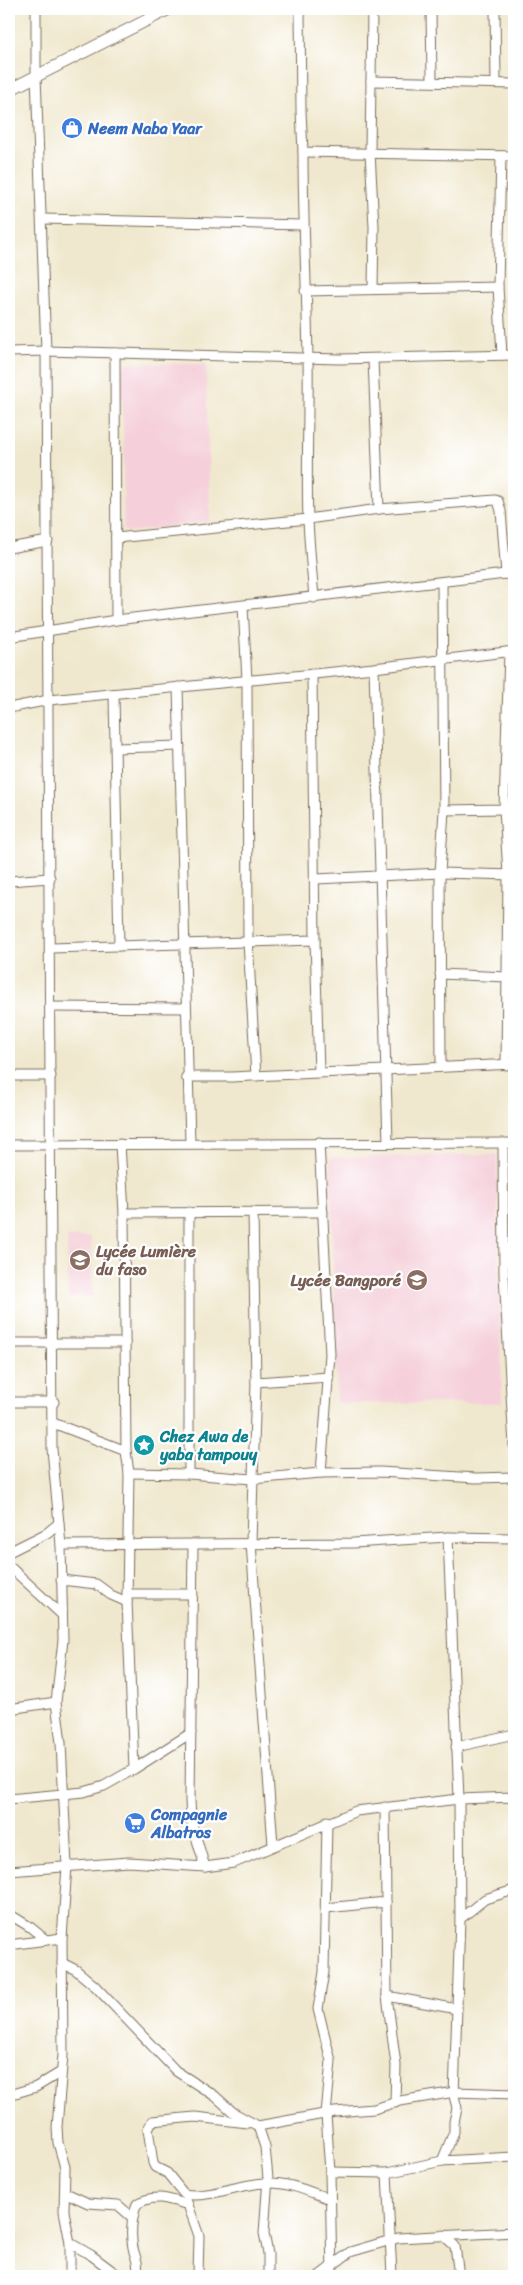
<svg xmlns="http://www.w3.org/2000/svg" width="523" height="2285" viewBox="0 0 523 2285" font-family="Sriracha,sans-serif">
<style>
.built{fill:#f5cfda}
.lines{fill:none;stroke-linecap:round;stroke-linejoin:round}
.minor-casing{stroke:#7a6c5c;stroke-width:11}
.tertiary-casing{stroke:#7a6c5c;stroke-width:13}
.minor{stroke:#fff;stroke-width:9}
.tertiary{stroke:#fff;stroke-width:11}
.labels{text-anchor:middle;stroke-width:4.5;stroke-linejoin:round;paint-order:stroke}
.shop-label{font-size:16px;font-weight:bold;fill:#366cbe;stroke:#fff;text-anchor:start}
.education-label{font-size:16px;font-weight:bold;fill:#785e54;stroke:#fff;text-anchor:start}
.culture-label{font-size:16px;font-weight:bold;fill:#0d838f;stroke:#fff;text-anchor:start}
</style>
<rect width="100%" height="100%" fill="#fff"/>
<filter id="ink" filterUnits="userSpaceOnUse"><feTurbulence type="fractalNoise" baseFrequency=".02" numOctaves="2"/><feDisplacementMap in="SourceGraphic" scale="10" xChannelSelector="R" yChannelSelector="G"/><feConvolveMatrix kernelMatrix="1 2 1 2 8 2 1 2 1" color-interpolation-filters="sRGB"/></filter>
<filter id="wash" filterUnits="userSpaceOnUse"><feTurbulence type="fractalNoise" baseFrequency=".0096" numOctaves="4" result="noise"/><feDisplacementMap in="SourceGraphic" scale="20" xChannelSelector="R" yChannelSelector="G"/><feGaussianBlur stdDeviation="1.12" result="paint"/><feColorMatrix in="noise" values="0 0 0 0 0 0 0 0 0 0 0 0 0 0 0 0 0 1.4 0 .05"/><feComposite in="paint" operator="in"/></filter>
<g filter="url(#wash)">
<rect width="100%" height="100%" fill="#f0e8ce"/>
<g class="built">
<polygon points="126,363 206,364 210,521 127,532 123,528 124,444 120,369 125,368"/>
<polygon points="497,1154 502,1403 337,1403 330,1158"/>
<polygon points="67,1237 91,1237 93,1296 68,1298"/>
</g>
</g>
<g filter="url(#ink)">
<g class="lines">
<g class="minor-casing">
<g id="minor">
<polyline points="9,9 10,9"/>
<polyline points="36,9 36,76 46,351 52,1449 61,1545 63,1640 56,1702 61,1743 67,1866 62,1938 63,2055 57,2127 58,2143 65,2167 64,2211 70,2243 70,2276"/>
<polyline points="300,9 301,111 303,152 514,156"/>
<polyline points="372,9 370,152 374,227 373,288"/>
<polyline points="431,9 432,80"/>
<polyline points="495,9 496,83"/>
<polyline points="371,81 514,84"/>
<path d="M303 152C303 222 307 290 308 360 309 413 306 466 308 519 309 545 312 572 314 598"/>
<polyline points="501,156 498,287 502,355"/>
<polyline points="42,219 303,225"/>
<polyline points="305,291 498,287"/>
<polyline points="9,352 46,351 339,359 514,355"/>
<polyline points="115,353 116,620"/>
<polyline points="373,359 379,509"/>
<polyline points="116,538 308,519 379,509 495,500 498,501 501,511 506,574"/>
<polyline points="9,548 48,541"/>
<polyline points="243,606 247,680 248,942 256,1076"/>
<polyline points="9,637 116,620 514,573"/>
<polyline points="374,668 388,1143"/>
<polyline points="312,674 315,940 319,1073"/>
<polyline points="178,687 190,1143"/>
<polyline points="114,694 119,946"/>
<polyline points="9,708 49,700 374,668 514,651"/>
<polyline points="116,748 180,746"/>
<polyline points="504,809 508,874 506,1065"/>
<polyline points="444,810 504,809 509,652"/>
<polyline points="316,879 440,873 514,875"/>
<polyline points="9,881 50,878"/>
<polyline points="51,948 315,940"/>
<polyline points="440,974 507,977"/>
<polyline points="51,1007 185,1008"/>
<polyline points="441,1067 440,873 444,810 442,582"/>
<polyline points="9,1076 51,1076"/>
<polyline points="186,1077 232,1077 514,1064"/>
<polyline points="319,1142 330,1354 321,1473"/>
<polyline points="503,1143 504,1275 514,1445"/>
<polyline points="120,1144 124,1213 126,1451 129,1473 127,1602 134,1769"/>
<polyline points="9,1145 514,1143"/>
<polyline points="253,1212 256,1382 251,1543 273,1845"/>
<polyline points="124,1213 323,1212"/>
<polyline points="9,1343 125,1343"/>
<polyline points="256,1382 329,1377"/>
<polyline points="9,1402 54,1402"/>
<polyline points="53,1423 126,1451"/>
<polyline points="129,1473 189,1474 252,1479 321,1473 380,1472 476,1478 514,1477"/>
<polyline points="189,1474 189,1212"/>
<polyline points="193,1544 190,1800 191,1820 205,1867"/>
<polyline points="61,1545 353,1543 448,1537 514,1538"/>
<polyline points="9,1552 47,1533 59,1523"/>
<polyline points="9,1566 62,1615"/>
<polyline points="61,1580 96,1584 111,1595 127,1602"/>
<polyline points="127,1594 193,1594"/>
<polyline points="9,1709 56,1702"/>
<polyline points="456,1747 514,1734"/>
<polyline points="9,1799 84,1792 104,1786 134,1769 191,1733"/>
<polyline points="385,1807 387,1996 396,2065 395,2103"/>
<polyline points="327,1821 324,1972 318,2009 331,2061 326,2114 330,2172 332,2276"/>
<polyline points="9,1871 129,1862 205,1867 234,1863 356,1811 459,1799 514,1797"/>
<polyline points="326,1908 386,1902"/>
<polyline points="9,1914 30,1927 46,1940"/>
<polyline points="460,1919 485,1899 514,1890"/>
<polyline points="9,1945 62,1938"/>
<polyline points="62,1963 76,1970 95,1986 176,2071 215,2096 234,2113 258,2126 335,2112 374,2109 400,2101 455,2092 514,2094"/>
<polyline points="387,1996 457,2009"/>
<polyline points="9,2095 36,2087 61,2072"/>
<path d="M248 2123 195 2117 152 2121 148 2129 153 2163 155 2167 167 2173 184 2194C210 2199 239 2183 267 2183 289 2182 310 2192 330 2199"/>
<polyline points="258,2126 265,2147 268,2178 264,2233 268,2254 268,2276"/>
<polyline points="442,2161 454,2132 454,2122 457,2108 454,2096 460,1919 459,1799 448,1537"/>
<polyline points="330,2172 387,2173 442,2161 514,2157"/>
<polyline points="387,2173 392,2276"/>
<polyline points="66,2193 88,2203 118,2205 133,2218"/>
<polyline points="187,2202 199,2236 198,2276"/>
<polyline points="443,2235 455,2246 459,2276"/>
<polyline points="70,2243 91,2255 119,2276"/>
<path d="M137 2276C139 2267 137 2261 134 2252 130 2237 131 2218 137 2204 154 2193 169 2199 188 2205"/>
<polyline points="319,2276 350,2252 398,2238 514,2232"/>
</g>
</g>
<g class="tertiary-casing">
<polyline id="tertiary" points="9,90 169,9"/>
</g>
<use href="#minor" class="minor"/>
<use href="#tertiary" class="tertiary"/>
</g>
</g>
<defs>
<g id="shop-disc" transform="scale(1.125)"><circle r="9.5" fill="#3f7fe0" stroke="#fff"/><path d="M-5-2.5h2.3a2.7 3.5 0 0 1 5.4 0H5L5.5 6h-11ZM-1.5-2.5h3a1.5 2.3 0 0 0-3 0Z" fill="#fff"/></g>
<g id="school-disc" transform="scale(1.125)"><circle r="9.5" fill="#8d6e63" stroke="#fff"/><path d="M0-5L7-2L0 1L-7-2ZM-4 1L0 2.5L4 1V4Q0 6-4 4Z" fill="#fff"/></g>
<g id="sight-disc" transform="scale(1.125)"><circle r="9.5" fill="#0f9aa8" stroke="#fff"/><path d="M0-6L1.8-2.2L6-1.7L2.9 1.2L3.7 5.4L0 3.3L-3.7 5.4L-2.9 1.2L-6-1.7L-1.8-2.2Z" fill="#fff"/></g>
<g id="supermarket-disc" transform="scale(1.125)"><circle r="9.5" fill="#3f7fe0" stroke="#fff"/><path d="M-6-5.5h2.5l.6 2H6L4.5 2H-2.5L-4.4-4H-6ZM-1.5 3.2a1.3 1.3 0 1 0 .1 0ZM3 3.2a1.3 1.3 0 1 0 .1 0Z" fill="#fff"/></g>
</defs>
<g fill-rule="evenodd">
<use href="#shop-disc" x="72" y="128"/>
<use href="#school-disc" x="80" y="1260"/>
<use href="#school-disc" x="417" y="1280"/>
<use href="#sight-disc" x="144" y="1445"/>
<use href="#supermarket-disc" x="135" y="1823"/>
</g>
<g class="labels">
<g class="shop-label">
<text x="88" y="134">Neem Naba Yaar</text>
<text x="151" y="1820">Compagnie<tspan x="151" dy="18">Albatros</tspan></text>
</g>
<g class="education-label">
<text x="96" y="1257">Lycée Lumière<tspan x="96" dy="18">du faso</tspan></text>
<text x="401" y="1286" text-anchor="end">Lycée Bangporé</text>
</g>
<g class="culture-label">
<text x="160" y="1442">Chez Awa de<tspan x="160" dy="18">yaba tampouy</tspan></text>
</g>
</g>
<rect width="523" height="2285" fill="none" stroke="#fff" stroke-width="30"/>
</svg>
